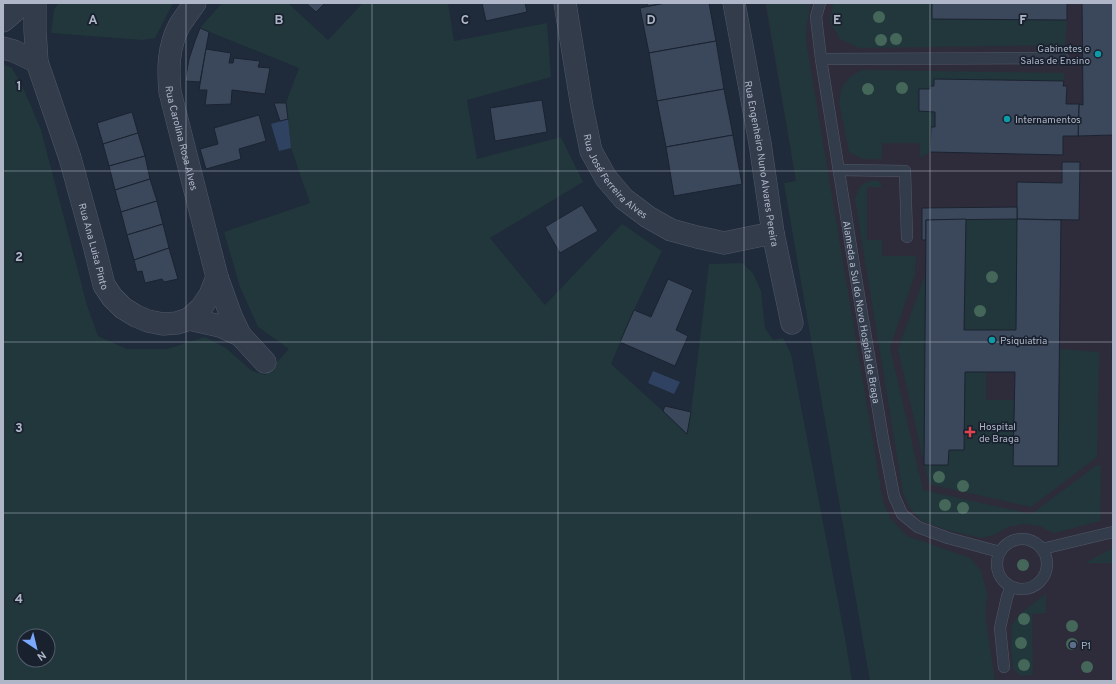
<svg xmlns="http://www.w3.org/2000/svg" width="1116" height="684" viewBox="0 0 1116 684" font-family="Overpass,sans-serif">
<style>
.medical{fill:#2e2c3b}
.green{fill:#21373b;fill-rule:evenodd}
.water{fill:#304261}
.building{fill:#3b485b;stroke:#1b2331}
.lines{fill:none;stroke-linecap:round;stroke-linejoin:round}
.service-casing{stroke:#515968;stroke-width:12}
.minor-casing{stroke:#515968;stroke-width:23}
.service{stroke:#333c4b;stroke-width:11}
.minor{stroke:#333c4b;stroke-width:22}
.tree{fill:#446759}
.grid{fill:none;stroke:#aeb6c7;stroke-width:1;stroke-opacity:0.55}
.culture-dot{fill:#0f9aa8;stroke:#19212f;stroke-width:1.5}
.health-dot{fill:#e0444e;stroke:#19212f;stroke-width:1.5}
.service-dot{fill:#5c6f8a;stroke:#19212f;stroke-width:1.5}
.labels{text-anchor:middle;stroke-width:3.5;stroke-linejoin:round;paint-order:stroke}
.poi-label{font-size:10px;fill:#aeb6c7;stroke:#19212f;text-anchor:start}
.street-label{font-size:10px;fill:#aeb6c7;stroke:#19212f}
.grid-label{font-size:13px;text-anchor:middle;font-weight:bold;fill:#aeb6c7;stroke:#19212f;stroke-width:3.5;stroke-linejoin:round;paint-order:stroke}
</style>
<rect width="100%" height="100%" fill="#1f2a3a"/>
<polygon class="medical" points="765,3 1113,3 1113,681 870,681 784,183 796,181"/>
<g class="green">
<polygon points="58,3 173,3 155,38 143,40 51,33 54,10"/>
<path d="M222 3H288L328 40 361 5 360 3H448L454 41 547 23 551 77 467 100 477 159 561 137 583 182 490 238 545 305 622 224 662 251 634 310 611 364 687 433 691 412 709 264 742 263 753 273 761 291 765 328 773 340 783 338 791 354 846 643 852 681H5L3 679V64L12 68 22 85 41 130 87 305 98 336 127 349H167L205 337 226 348 252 371 265 375 289 349 258 327 240 287 224 232 310 203 291 148 286 103 299 68 200 28ZM24 636H48V660H24Z"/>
<polygon points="766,3 811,3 807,23 806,41 883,502 891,519 907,536 970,558 981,571 987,593 985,615 995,681 870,681 784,183 796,181"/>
<polygon points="833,3 932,3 932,19 1067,20 1065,45 859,48 840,39 830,22"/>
<polygon points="862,70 1064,73 1064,81 934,79 934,86 930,86 930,89 919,89 919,111 935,112 935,127 931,127 930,152 920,158 920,143 882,143 882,159 862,159 849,152 839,102 842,87 850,77"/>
<path d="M876 180 880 182 882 187H867V240H882V256H916L915 274 890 348 923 490 1031 514 1097 465 1101 466 1100 521 1054 533 1040 526 1024 524 1008 527 994 535 981 538 947 530 922 521 910 508 903 493 855 200C858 187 862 182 876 180Z"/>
<polygon points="966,219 1017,219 1016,330 965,330"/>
<polygon points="926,273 924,465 948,465 949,450 964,449 965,372 986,372 986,400 1014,400 1013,466 1058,466 1060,349 1099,352 1097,457 1031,507 929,484 898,349"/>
<polygon points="1109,550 1113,550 1113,563 1085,563"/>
<polygon points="1046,594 1046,613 1032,614 1033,675 1019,676 1013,668 1011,650 1012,624 1022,612"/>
</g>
<g class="water">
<polygon points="288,119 291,148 279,151 271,124"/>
<polygon points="653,371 680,382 674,394 648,383"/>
</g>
<g class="building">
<polygon points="306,3 325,3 316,12"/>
<polygon points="482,3 525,3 527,12 486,21"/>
<polygon points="647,3 666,3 648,6"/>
<polygon points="666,3 709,3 716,41 649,53 640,8"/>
<polygon points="932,3 1067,3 1067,20 932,19"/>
<polygon points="1082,3 1113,3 1113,135 1078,136 1079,104 1083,105"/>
<polygon points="200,28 209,32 200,82 185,81 189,59 195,41"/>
<polygon points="716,41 724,89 657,101 649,53"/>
<polygon points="206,49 231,53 229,63 233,63 234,58 260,61 258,67 270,68 265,94 232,90 231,104 205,105 207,90 199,90"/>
<polygon points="934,79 1064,81 1063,86 1067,86 1066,104 1079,104 1078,136 1063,136 1063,155 930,152 931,127 935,127 935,112 919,111 919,89 930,89 930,86 934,86"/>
<polygon points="724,89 733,135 666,147 657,101"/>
<polygon points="542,100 547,132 495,141 490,108"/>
<polygon points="274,103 286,103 288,119 280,121"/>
<polygon points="132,112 138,133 103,144 97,123"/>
<polygon points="259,115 266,141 239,149 241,159 206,169 200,149 218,144 214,128"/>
<polygon points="138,133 145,156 109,166 103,144"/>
<polygon points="733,135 742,184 674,196 666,147"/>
<polygon points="145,156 150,179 115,190 109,166"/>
<polygon points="1062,162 1080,162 1079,220 1017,219 1017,182 1062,183"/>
<polygon points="150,179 157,201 121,212 115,190"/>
<polygon points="157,201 163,224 127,235 121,212"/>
<polygon points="582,205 598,231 560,253 545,227"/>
<polygon points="1017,207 1017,219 926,220 926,240 922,240 922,208"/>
<polygon points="966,219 964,330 1016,330 1017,219 1061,220 1058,466 1013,466 1015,372 965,372 964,450 949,450 948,465 924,465 926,220"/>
<polygon points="163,224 169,248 134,260 127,235"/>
<polygon points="169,248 178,279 164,282 162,279 145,283 142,271 137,272 134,260"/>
<polygon points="668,279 693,290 676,330 688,336 675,366 620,342 634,310 651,317"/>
<polygon points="1113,309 1113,361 1112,361"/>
<polygon points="665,406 691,412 687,434 663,411"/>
</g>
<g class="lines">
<g class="service-casing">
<g id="service">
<path id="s1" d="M820 3 816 17 821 59 856 278 883 439 894 496 902 514 918 527 948 538 1000 552"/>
<polyline points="821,59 1063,58"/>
<polyline points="839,170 905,171 907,237"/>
<circle cx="1022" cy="564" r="25"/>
<polyline points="1042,549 1113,532"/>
<polyline points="1004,667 1000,628 1007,597 1011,587"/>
</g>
</g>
<g class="minor-casing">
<g id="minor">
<path id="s2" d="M35 3V30L37 62 70 158 94 245 104 285 112 297 123 308 136 316 148 321 163 324 177 323 189 319 201 308 210 295 217 277"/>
<path id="s3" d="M195 3C190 10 184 18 179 26 168 47 168 69 170 92L217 277 231 316 240 335"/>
<path id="s4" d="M565 3 582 107 591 151 606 178 624 199 648 217 671 230 697 237 724 243 773 233"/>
<path id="s5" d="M734 3 760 143 773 233 792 323"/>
<polyline points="3,21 24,3"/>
<polyline points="3,48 14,51 37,62"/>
<polyline points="189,319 220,326 240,335 265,362"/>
</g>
</g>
<use href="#service" class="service"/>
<use href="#minor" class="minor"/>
</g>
<g class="tree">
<circle cx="879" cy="17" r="6"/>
<circle cx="896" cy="39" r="6"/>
<circle cx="881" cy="40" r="6"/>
<circle cx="902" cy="88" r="6"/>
<circle cx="868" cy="89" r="6"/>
<circle cx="992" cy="277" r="6"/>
<circle cx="980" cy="311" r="6"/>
<circle cx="939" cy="477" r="6"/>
<circle cx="963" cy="486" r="6"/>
<circle cx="945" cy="505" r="6"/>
<circle cx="963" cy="508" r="6"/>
<circle cx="1023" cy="565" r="6"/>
<circle cx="1024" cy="619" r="6"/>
<circle cx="1072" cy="626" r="6"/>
<circle cx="1021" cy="643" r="6"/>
<circle cx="1072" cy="644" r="6"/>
<circle cx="1024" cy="665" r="6"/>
<circle cx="1087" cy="667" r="6"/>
</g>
<path class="grid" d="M186 3V681M372 3V681M558 3V681M744 3V681M930 3V681M3 171H1113M3 342H1113M3 513H1113"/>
<g class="culture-dot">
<circle cx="1098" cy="54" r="4"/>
<circle cx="1007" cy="119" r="4"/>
<circle cx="992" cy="340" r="4"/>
</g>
<path class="health-dot" d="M968 426h4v4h4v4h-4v4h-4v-4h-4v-4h4z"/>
<circle class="service-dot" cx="1073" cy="645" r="4"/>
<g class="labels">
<g class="poi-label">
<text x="1090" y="52" text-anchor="end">Gabinetes e<tspan x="1090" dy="12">Salas de Ensino</tspan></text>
<text x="1015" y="123">Internamentos</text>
<text x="1000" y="344">Psiquiatria</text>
<text x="979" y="430">Hospital<tspan x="979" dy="12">de Braga</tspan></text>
<text x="1081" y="649">P1</text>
</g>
<g class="street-label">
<text dy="4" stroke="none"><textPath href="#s3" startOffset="143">Rua Carolina Rosa Alves</textPath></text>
<text dy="4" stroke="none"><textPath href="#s5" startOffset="163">Rua Engenheiro Nuno Alvares Pereira</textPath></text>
<text dy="4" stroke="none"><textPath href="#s4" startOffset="185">Rua José Ferreira Alves</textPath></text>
<text dy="4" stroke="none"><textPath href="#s2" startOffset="252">Rua Ana Luisa Pinto</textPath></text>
<text dy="4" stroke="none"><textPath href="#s1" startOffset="313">Alameda a Sul do Novo Hospital de Braga</textPath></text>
</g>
</g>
<g class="grid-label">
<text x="93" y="24">A</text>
<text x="279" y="24">B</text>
<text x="465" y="24">C</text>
<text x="651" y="24">D</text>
<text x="837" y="24">E</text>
<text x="1023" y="24">F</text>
<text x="19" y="90">1</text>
<text x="19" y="261">2</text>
<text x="19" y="432">3</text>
<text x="19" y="603">4</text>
</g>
<rect width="1116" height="684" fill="none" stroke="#aeb6c7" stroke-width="8"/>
<g transform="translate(36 648) rotate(145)"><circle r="19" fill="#19212f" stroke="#555d6c"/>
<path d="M0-3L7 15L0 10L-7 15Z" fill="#7ba8ff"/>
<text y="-6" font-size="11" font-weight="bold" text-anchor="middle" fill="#aeb6c7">N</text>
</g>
</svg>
